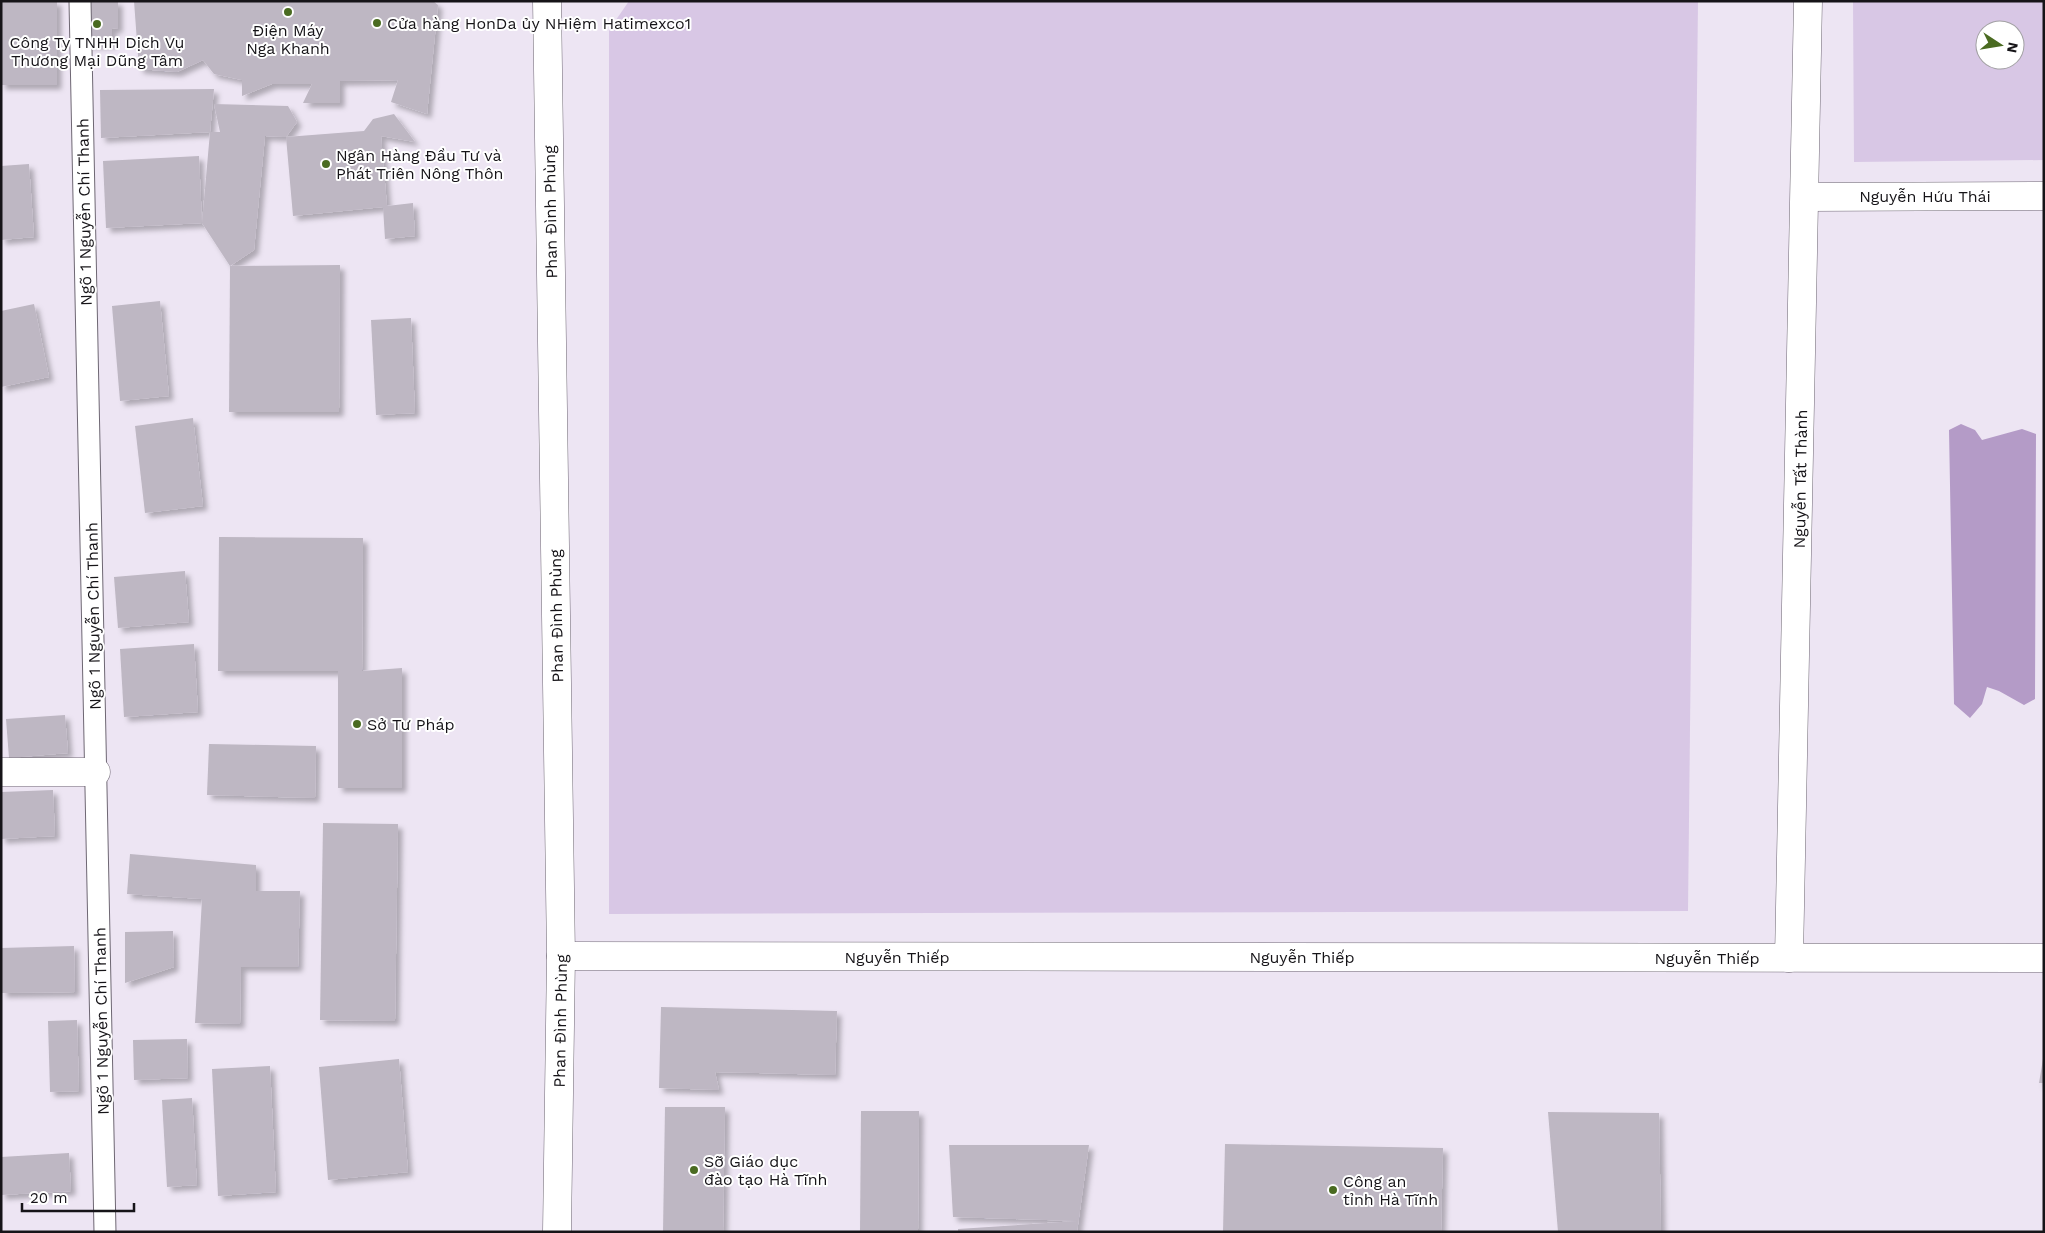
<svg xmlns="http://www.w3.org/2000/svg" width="2045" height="1233" viewBox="0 0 2045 1233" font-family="'Work Sans',sans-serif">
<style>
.green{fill:#d8c7e5;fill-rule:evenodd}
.water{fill:#b49bc7}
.building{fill:#beb7c3;filter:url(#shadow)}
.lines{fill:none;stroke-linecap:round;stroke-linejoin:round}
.service-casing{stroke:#6e6773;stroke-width:23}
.minor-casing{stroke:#6e6773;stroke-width:29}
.tertiary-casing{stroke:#6e6773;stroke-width:29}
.secondary-casing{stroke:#6e6773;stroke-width:29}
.service{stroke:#fff;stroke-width:21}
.minor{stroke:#fff;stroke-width:28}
.tertiary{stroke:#fff;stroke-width:28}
.secondary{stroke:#fff;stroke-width:28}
.poi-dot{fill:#4a6b21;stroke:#fff;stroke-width:2}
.labels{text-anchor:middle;stroke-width:4;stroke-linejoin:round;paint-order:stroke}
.poi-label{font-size:16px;fill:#161418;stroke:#fff;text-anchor:start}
.street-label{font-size:16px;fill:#161418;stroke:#fff}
</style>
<defs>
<filter id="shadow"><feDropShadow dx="4.5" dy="4.5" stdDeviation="2.5" flood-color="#0004"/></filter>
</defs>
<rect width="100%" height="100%" fill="#ede5f3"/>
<g class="green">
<polygon points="629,1 1698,1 1688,911 609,914 609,30"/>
<path d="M1853 1H2044V160L1854 162ZM1985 30H2015V60H1985Z"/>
</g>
<polygon class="water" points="1961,424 1975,430 1982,440 2022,429 2036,434 2035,699 2024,705 1999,691 1987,687 1982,704 1970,718 1954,704 1949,430"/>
<g class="building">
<rect x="1" y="1" width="56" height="84"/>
<polygon points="85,1 118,1 118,29 112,28 112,44 85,45"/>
<polygon points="134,1 433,1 438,5 427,114 391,102 398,80 340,81 340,103 303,103 312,84 272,84 242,96 242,80 214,74 203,60 177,72 139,69"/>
<polygon points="214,89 210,132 101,138 100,90"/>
<polygon points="214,104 288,106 297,122 286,137 364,131 373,119 394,114 415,142 381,136 387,206 413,203 415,236 385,239 383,207 293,216 286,137 265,136 254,250 230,266 202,223 210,132 220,132"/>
<polygon points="199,156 202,223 106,228 103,161"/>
<polygon points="29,164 34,237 1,240 1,166"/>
<polygon points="340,265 339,412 229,412 230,266"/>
<polygon points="160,301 169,396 120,401 112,306"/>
<polygon points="34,304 49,377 1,387 1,311"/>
<polygon points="411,318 415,413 376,415 371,320"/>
<polygon points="193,418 203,506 145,513 135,426"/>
<polygon points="219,537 363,538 362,671 402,668 402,788 338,788 338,671 218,671"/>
<polygon points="185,571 189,622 118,628 114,577"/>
<polygon points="194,644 198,712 124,717 120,649"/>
<polygon points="65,715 68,753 9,758 6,719"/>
<polygon points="209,744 316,746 315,798 207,795"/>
<polygon points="53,790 55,836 1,839 1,792"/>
<polygon points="323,823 398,824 395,1021 320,1020"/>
<polygon points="130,854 256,865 256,891 300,891 298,967 241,967 240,1024 195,1023 202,899 127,894"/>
<polygon points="173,931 174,967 125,983 125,932"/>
<polygon points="74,946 75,992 2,993 1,948"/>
<polygon points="661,1007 837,1011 835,1075 715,1072 719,1090 659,1088"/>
<polygon points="77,1020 79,1091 50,1092 48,1021"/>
<polygon points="187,1039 188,1078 134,1080 133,1040"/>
<polygon points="399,1059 408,1172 328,1180 319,1067"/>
<polygon points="2043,1059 2044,1059 2044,1083 2039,1083"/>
<polygon points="270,1066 276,1192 218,1196 212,1069"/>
<polygon points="192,1098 197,1185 167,1187 162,1100"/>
<polygon points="665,1107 725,1107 723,1232 663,1232"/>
<polygon points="861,1111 919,1111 918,1232 860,1232"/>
<polygon points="1548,1112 1659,1113 1661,1232 1558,1232"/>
<polygon points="1225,1144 1443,1148 1441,1232 1223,1232"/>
<polygon points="949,1145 1089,1145 1077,1232 958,1232 958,1229 1077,1221 953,1217"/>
<polygon points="69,1153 71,1191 1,1195 1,1157"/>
</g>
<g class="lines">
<g class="service-casing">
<polyline id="service" points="80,1 105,1232"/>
</g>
<g class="minor-casing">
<polyline id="minor" points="1,772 96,772"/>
</g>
<g class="tertiary-casing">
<g id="tertiary">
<polyline points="1806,197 2044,196"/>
<polyline points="561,956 2044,958"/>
<polyline points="1789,958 1808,1"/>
</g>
</g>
<g class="secondary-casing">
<polyline id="secondary" points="547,1 561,956 557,1232"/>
</g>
<use href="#service" class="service"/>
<use href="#minor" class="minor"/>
<use href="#tertiary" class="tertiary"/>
<use href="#secondary" class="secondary"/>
</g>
<g class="poi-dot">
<circle cx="288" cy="12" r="5"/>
<circle cx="377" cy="23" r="5"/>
<circle cx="97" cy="24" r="5"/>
<circle cx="326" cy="164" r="5"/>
<circle cx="357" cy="724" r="5"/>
<circle cx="694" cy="1170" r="5"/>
<circle cx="1333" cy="1190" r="5"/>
</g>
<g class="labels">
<g class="poi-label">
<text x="387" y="29">Cửa hàng HonDa ủy NHiệm Hatimexco1</text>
<text x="288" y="36" text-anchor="middle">Điện Máy<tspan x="288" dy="18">Nga Khanh</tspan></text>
<text x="97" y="48" text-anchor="middle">Công Ty TNHH Dịch Vụ<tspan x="97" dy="18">Thương Mại Dũng Tâm</tspan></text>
<text x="336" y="161">Ngân Hàng Đầu Tư và<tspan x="336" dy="18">Phát Triên Nông Thôn</tspan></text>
<text x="367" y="730">Sở Tư Pháp</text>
<text x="704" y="1167">Sỡ Giáo dục<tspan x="704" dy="18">đào tạo Hà Tĩnh</tspan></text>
<text x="1343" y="1187">Công an<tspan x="1343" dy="18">tỉnh Hà Tĩnh</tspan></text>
</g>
<g class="street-label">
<text x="1925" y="202">Nguyễn Hứu Thái</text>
<text transform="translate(84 212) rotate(-91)" y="6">Ngõ 1 Nguyễn Chí Thanh</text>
<text transform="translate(550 212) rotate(-91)" y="6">Phan Đình Phùng</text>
<text transform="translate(1800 479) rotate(-89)" y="6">Nguyễn Tất Thành</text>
<text transform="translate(93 616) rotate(-91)" y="6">Ngõ 1 Nguyễn Chí Thanh</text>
<text transform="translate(556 616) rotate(-91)" y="6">Phan Đình Phùng</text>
<text x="897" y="963">Nguyễn Thiếp</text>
<text x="1302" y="963">Nguyễn Thiếp</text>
<text x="1707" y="964">Nguyễn Thiếp</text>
<text transform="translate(101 1021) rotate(-91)" y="6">Ngõ 1 Nguyễn Chí Thanh</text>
<text transform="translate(560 1021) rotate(-89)" y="6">Phan Đình Phùng</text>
</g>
</g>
<rect width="2045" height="1233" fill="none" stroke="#161418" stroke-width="5"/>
<g transform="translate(2000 45) rotate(102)"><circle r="24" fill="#ffffff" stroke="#a2a1a3"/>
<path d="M0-4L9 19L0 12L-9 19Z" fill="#4a6b21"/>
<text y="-8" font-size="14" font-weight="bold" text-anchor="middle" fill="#161418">N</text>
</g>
<path d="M22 1203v8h112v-8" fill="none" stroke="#161418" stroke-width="2.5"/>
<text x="30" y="1203" font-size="15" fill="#161418" stroke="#ffffff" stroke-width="4" paint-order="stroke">20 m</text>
</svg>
